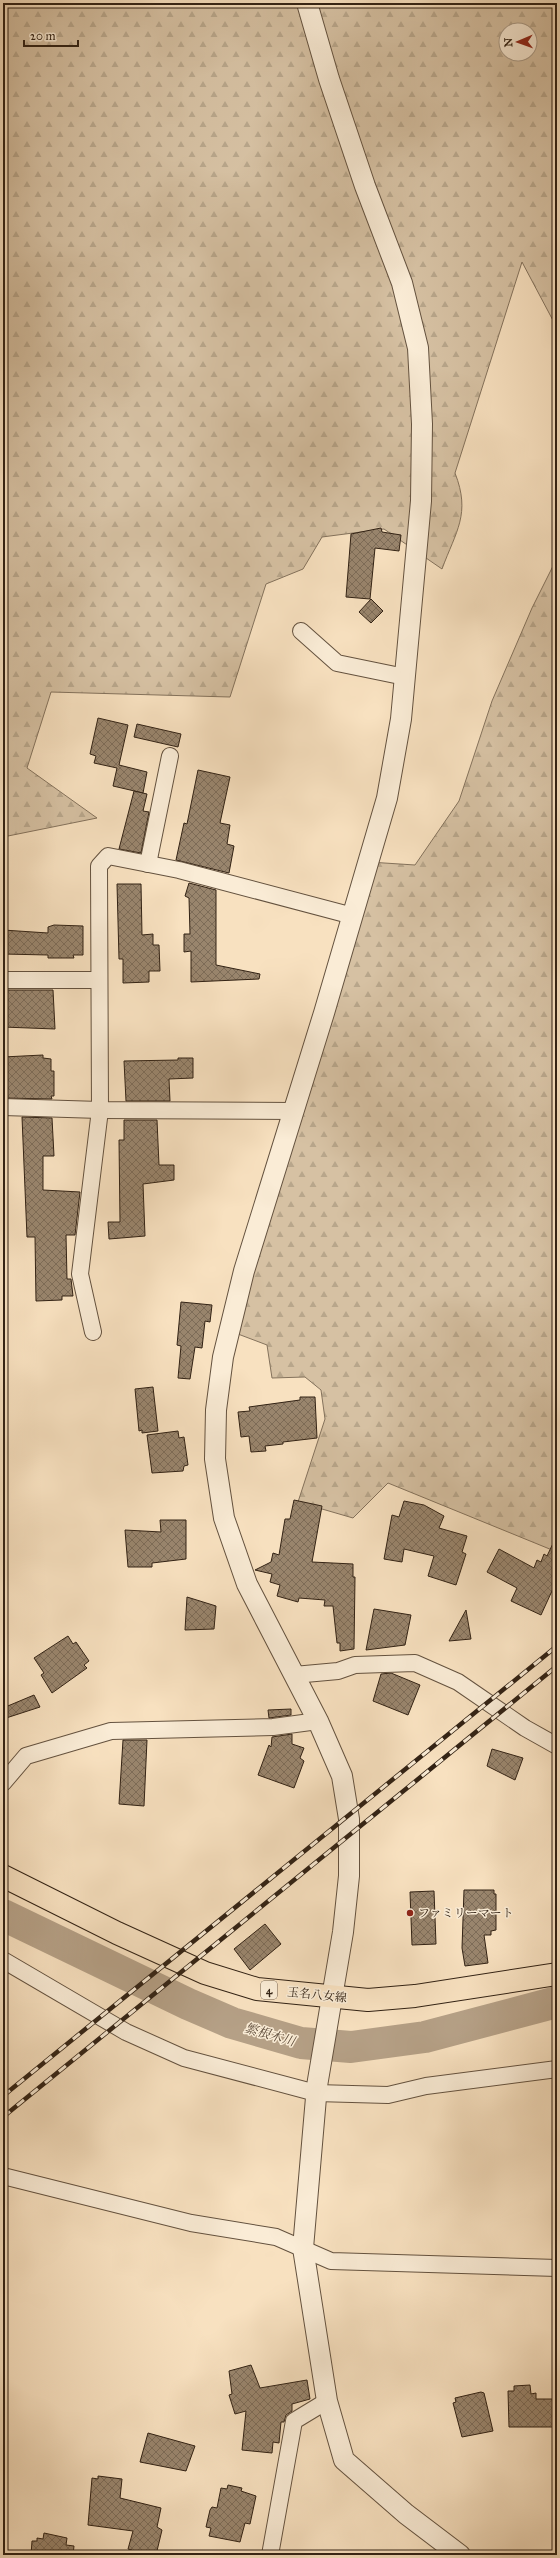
<svg xmlns="http://www.w3.org/2000/svg" width="560" height="2558" viewBox="0 0 560 2558" font-family="'IM FELL Great Primer','Noto Serif JP',serif">
<style>
.forest{fill:url(#forest-firs);stroke:#84725c;fill-rule:evenodd}
.lines{fill:none;stroke-linecap:round;stroke-linejoin:round}
.river{stroke:#b5a086;stroke-width:32}
.building{fill:url(#building-cross-hatch);stroke:#322214}
.minor-casing{stroke:#64523f;stroke-width:18}
.tertiary-casing{stroke:#64523f;stroke-width:22}
.primary-casing{stroke:#322214;stroke-width:24}
.minor{stroke:#faecd6;stroke-width:16}
.tertiary{stroke:#faecd6;stroke-width:20}
.primary{stroke:#f8e1c0;stroke-width:22}
.rail-casing{stroke:#322214;stroke-width:4.5}
.rail{stroke:#faecd6;stroke-width:3;stroke-dasharray:9;stroke-linecap:butt}
.poi-dot{fill:#8f2418;stroke:#faecd6;stroke-width:1.5}
.labels{text-anchor:middle;stroke-width:3;stroke-linejoin:round;paint-order:stroke}
.shield{fill:#faecd6;stroke:#6e5f4e;stroke-width:1}
.shield-label{font-size:11px;font-weight:bold;fill:#322214}
.poi-label{font-size:12px;fill:#322214;stroke:#faecd6;text-anchor:start}
.street-label{font-size:12px;fill:#322214;stroke:#faecd6}
.water-label{font-size:13px;font-style:italic;fill:#604e3c;stroke:#faecd6}
</style>
<defs>
<pattern id="forest-firs" width="22" height="20" patternUnits="userSpaceOnUse"><rect width="22" height="20" fill="#d6c1a3"/><path d="M5 1l3.5 6h-7zM16 11l3.5 6h-7z" fill="#b8a68b"/></pattern>
<pattern id="building-cross-hatch" width="8" height="8" patternUnits="userSpaceOnUse"><rect width="8" height="8" fill="#99856d"/><path d="M0 0l8 8M0 8l8-8" fill="none" stroke="#7d6c58"/></pattern>
</defs>
<rect width="100%" height="100%" fill="#f8e1c0"/>
<filter id="stains"><feTurbulence type="fractalNoise" baseFrequency=".005" numOctaves="4"/><feColorMatrix values="0 0 0 0 .2 0 0 0 0 .09 0 0 0 0 .02 0 0 0 .5 -.17"/></filter>
<radialGradient id="worn" r=".72"><stop offset=".6" stop-color="#630" stop-opacity="0"/><stop offset="1" stop-color="#630" stop-opacity=".3"/></radialGradient>
<g class="forest">
<path d="M3 3H557V328L522 262 455 473C471 514 456 531 442 569L384 529 322 537 303 569 266 584 230 697 51 692 27 768 97 818 3 837ZM506 30H530V54H506Z"/>
<polygon points="557,558 557,1552 388,1483 353,1518 298,1502 325,1419 321,1390 305,1377 272,1378 267,1345 230,1331 369,862 415,865 459,801 492,701 532,608"/>
</g>
<g class="lines">
<polyline class="river" points="3,1915 188,2004 232,2023 301,2043 351,2047 425,2037 557,2002"/>
</g>
<g class="building">
<polygon points="381,528 382,532 401,535 399,551 375,548 370,599 346,597 351,534"/>
<polygon points="371,599 383,611 371,623 359,612"/>
<polygon points="98,718 128,725 119,765 147,772 143,793 113,786 117,768 94,763 96,756 90,754"/>
<polygon points="137,724 181,734 178,747 134,737"/>
<polygon points="198,770 230,777 220,823 230,825 227,844 234,846 229,873 176,860 184,823 187,824"/>
<polygon points="134,791 147,794 143,811 149,812 141,853 119,849"/>
<polygon points="189,883 216,890 216,965 260,974 259,979 191,982 191,951 184,952 184,934 190,934 189,898 185,896"/>
<polygon points="117,884 141,884 142,935 153,934 153,945 159,945 160,971 149,971 149,982 123,983 123,959 119,959"/>
<polygon points="54,925 83,926 83,955 73,955 74,958 48,958 48,955 3,954 3,930 48,933 48,927"/>
<polygon points="3,990 53,990 55,1029 3,1027"/>
<polygon points="43,1055 43,1058 51,1059 51,1071 54,1071 54,1096 51,1096 52,1099 3,1098 3,1057"/>
<polygon points="178,1058 193,1058 193,1078 169,1079 170,1101 126,1101 124,1061 178,1060"/>
<polygon points="22,1117 52,1118 54,1156 43,1156 43,1190 80,1192 75,1235 66,1235 67,1279 71,1279 73,1296 62,1296 62,1300 36,1301 35,1237 27,1237"/>
<polygon points="124,1120 157,1120 159,1165 174,1165 174,1180 143,1184 145,1236 109,1239 108,1222 120,1222 119,1140 124,1140"/>
<polygon points="181,1302 212,1305 210,1322 205,1321 202,1348 195,1347 190,1379 178,1378 181,1346 177,1345"/>
<polygon points="153,1387 158,1431 142,1433 142,1430 139,1431 135,1389"/>
<polygon points="300,1397 315,1397 317,1438 283,1442 283,1444 265,1446 266,1451 251,1452 249,1436 241,1437 238,1412 250,1411 249,1407 300,1400"/>
<polygon points="178,1431 179,1438 184,1437 188,1465 184,1466 183,1471 152,1473 147,1435"/>
<polygon points="294,1500 322,1506 312,1562 353,1564 353,1577 355,1577 354,1649 340,1651 340,1643 337,1643 333,1606 324,1606 325,1600 299,1598 298,1602 277,1596 280,1585 270,1582 272,1574 255,1570 271,1562 273,1553 279,1555 285,1519 290,1519"/>
<polygon points="404,1501 424,1505 444,1516 439,1528 467,1536 462,1552 466,1554 456,1585 428,1576 434,1556 404,1549 402,1562 384,1559 392,1515 399,1517"/>
<polygon points="160,1520 186,1520 186,1559 152,1563 152,1567 128,1567 125,1530 161,1532"/>
<polygon points="557,1535 557,1580 541,1615 511,1601 517,1588 487,1572 499,1549 534,1568 537,1560 541,1562 544,1554 547,1556"/>
<polygon points="187,1597 216,1606 214,1629 185,1630"/>
<polygon points="374,1609 411,1615 405,1645 366,1650"/>
<polygon points="466,1610 471,1639 449,1641"/>
<polygon points="68,1636 73,1644 76,1642 89,1661 84,1665 87,1668 52,1693 41,1675 44,1673 34,1658"/>
<polygon points="391,1673 420,1685 408,1715 373,1701 381,1674"/>
<polygon points="34,1695 40,1707 3,1719 3,1708"/>
<polygon points="291,1709 291,1715 269,1718 268,1710"/>
<polygon points="292,1734 292,1744 304,1748 300,1758 304,1761 294,1788 258,1775 269,1745 271,1747 272,1737"/>
<polygon points="123,1740 147,1740 144,1806 119,1804"/>
<polygon points="492,1749 523,1758 515,1780 487,1766"/>
<polygon points="464,1890 494,1890 494,1894 496,1894 496,1930 491,1931 491,1935 484,1935 488,1963 465,1966 462,1948"/>
<polygon points="434,1891 436,1944 412,1945 410,1892"/>
<polygon points="265,1924 281,1944 250,1970 234,1949"/>
<polygon points="251,2365 260,2388 307,2380 310,2399 292,2404 292,2411 286,2415 284,2422 281,2422 279,2443 273,2442 272,2453 242,2450 246,2411 235,2414 229,2395 232,2394 229,2371"/>
<polygon points="530,2385 531,2394 536,2393 536,2399 557,2399 557,2427 509,2427 508,2391 514,2391 514,2386"/>
<polygon points="481,2392 484,2393 493,2431 462,2437 453,2403 456,2402 455,2398"/>
<polygon points="148,2433 195,2446 186,2471 140,2462"/>
<polygon points="98,2476 122,2479 120,2498 161,2508 157,2527 162,2530 156,2555 130,2555 132,2550 128,2549 133,2531 88,2525 92,2478 98,2479"/>
<polygon points="228,2485 242,2488 241,2491 256,2496 250,2524 245,2523 240,2542 209,2536 211,2528 206,2527 210,2510 212,2507 217,2508 221,2488 227,2489"/>
<polygon points="44,2533 67,2538 66,2545 74,2546 73,2555 31,2555 32,2541 37,2541 37,2538 43,2539"/>
</g>
<g class="lines">
<g class="minor-casing">
<g id="minor">
<polyline points="301,631 337,663 405,677"/>
<polyline points="148,864 170,756"/>
<polyline points="3,980 99,980"/>
<polyline points="3,1107 100,1110 80,1274 93,1332"/>
<polyline points="295,1111 100,1110 99,866 108,856 179,870 353,916"/>
<polyline points="294,1675 338,1671 355,1665 415,1663 458,1682 525,1728 557,1746"/>
<polyline points="3,1783 26,1756 111,1731 273,1727 318,1721"/>
<polyline points="3,1960 126,2032 184,2058 316,2093 388,2095 426,2086 557,2069"/>
<polyline points="3,2176 191,2223 276,2237 331,2261 557,2268"/>
<polyline points="270,2555 294,2421 327,2401"/>
</g>
</g>
<g class="tertiary-casing">
<polyline id="tertiary" points="307,3 329,79 365,186 402,283 418,348 422,424 421,501 401,719 387,798 324,1013 244,1271 223,1357 216,1410 215,1459 224,1518 247,1584 318,1721 342,1776 349,1819 349,1876 343,1932 317,2086 303,2248 327,2401 344,2460 406,2514 460,2555"/>
</g>
<g class="primary-casing">
<polyline id="primary" points="3,1876 117,1933 205,1973 257,1989 368,2000 415,1996 557,1974"/>
</g>
<use href="#minor" class="minor"/>
<use href="#tertiary" class="tertiary"/>
<use href="#primary" class="primary"/>
<g class="rail-casing">
<g id="rail">
<polyline points="3,2096 557,1646"/>
<polyline points="3,2117 557,1666"/>
</g>
</g>
<use href="#rail" class="rail"/>
</g>
<circle class="poi-dot" cx="410" cy="1913" r="4"/>
<g class="labels">
<rect class="shield" x="261" y="1981" width="16" height="18" rx="3"/>
<g class="shield-label">
<text x="269" y="1994">4</text>
</g>
<g class="poi-label">
<text x="418" y="1917">ファミリーマート</text>
</g>
<g class="street-label">
<text transform="translate(317 1995) rotate(6)" y="4">玉名八女線</text>
</g>
<g class="water-label">
<text transform="translate(270 2034) rotate(16)" y="5">繁根木川</text>
</g>
</g>
<rect width="560" height="2558" fill="none" stroke="#f8e1c0" stroke-width="16"/>
<rect x="4" y="4" width="552" height="2550" fill="none" stroke="#322214" stroke-width="2"/>
<rect x="8" y="8" width="544" height="2542" fill="none" stroke="#322214"/>
<g transform="translate(518 42) rotate(268)"><circle r="19" fill="#faecd6" stroke="#aa9b88"/>
<path d="M0-3L7 15L0 10L-7 15Z" fill="#8f2418"/>
<text y="-6" font-size="11" font-weight="bold" text-anchor="middle" fill="#322214">N</text>
</g>
<path d="M24 40v6h54v-6" fill="none" stroke="#322214" stroke-width="2"/>
<text x="30" y="40" font-size="12" fill="#322214" stroke="#faecd6" stroke-width="3" paint-order="stroke">20 m</text>
<rect width="100%" height="100%" filter="url(#stains)"/>
<rect width="100%" height="100%" fill="url(#worn)"/>
</svg>
